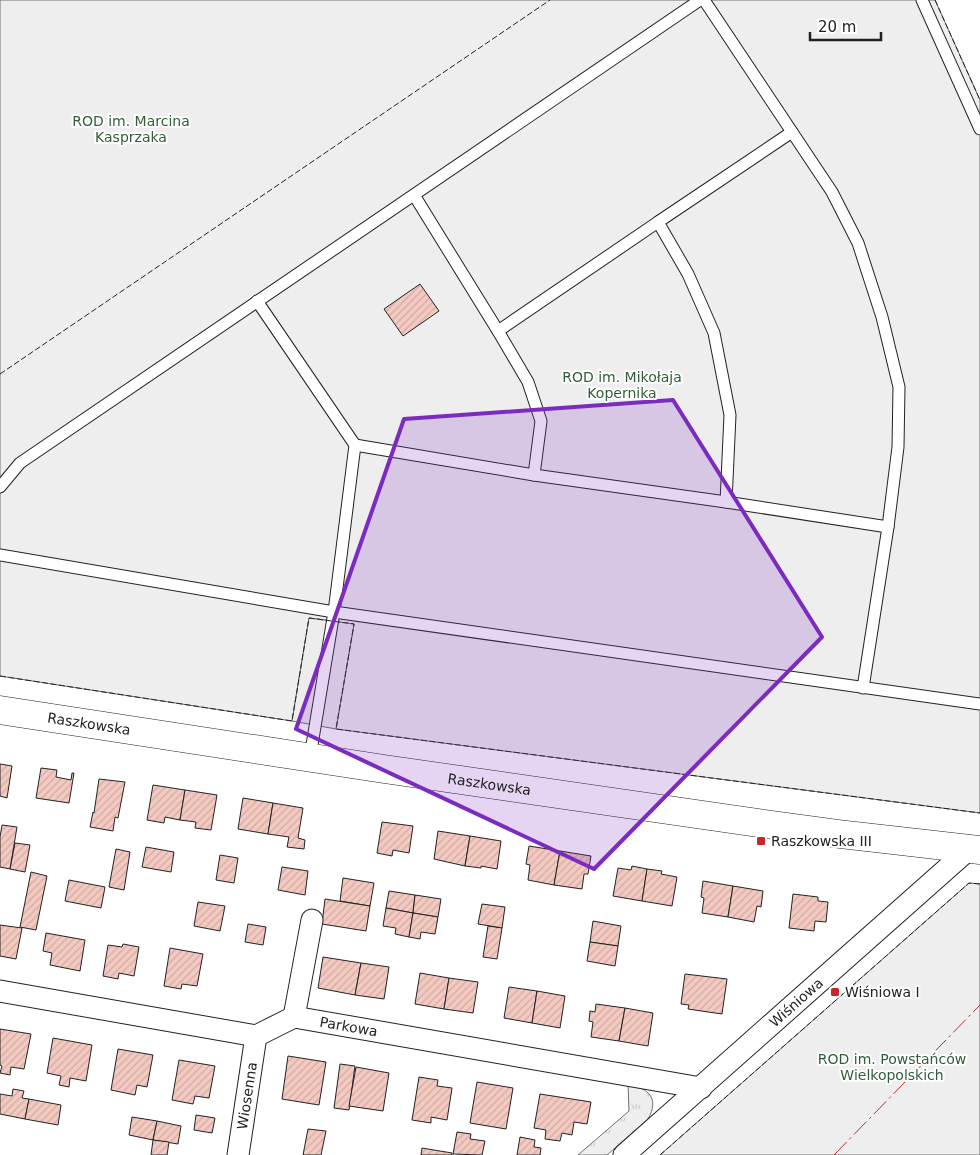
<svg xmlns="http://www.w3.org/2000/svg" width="980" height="1155" viewBox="0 0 980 1155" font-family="'DejaVu Sans',sans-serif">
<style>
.grass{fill:url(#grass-tufts);stroke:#6f6f6f}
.garden{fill:#eee;stroke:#6f6f6f}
.parking{fill:#ededed;stroke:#6f6f6f}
.building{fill:url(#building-hatch);stroke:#222}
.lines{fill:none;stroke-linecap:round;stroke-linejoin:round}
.lane-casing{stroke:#222;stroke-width:13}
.street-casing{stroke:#222;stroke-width:23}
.secondary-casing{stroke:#222;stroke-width:29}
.lane{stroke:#fff;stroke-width:11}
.street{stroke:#fff;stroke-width:21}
.secondary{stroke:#fff;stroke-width:28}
.fence{stroke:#222;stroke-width:1;stroke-dasharray:6 2.5;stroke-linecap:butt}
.power{stroke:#c62828;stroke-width:1;stroke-dasharray:18 4 2.5 4;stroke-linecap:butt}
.marked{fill:#7b2cbf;fill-opacity:0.2;stroke:#7b2cbf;stroke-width:4;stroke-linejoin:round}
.poi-dot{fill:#c62828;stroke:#fff;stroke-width:2}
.labels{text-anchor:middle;stroke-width:4;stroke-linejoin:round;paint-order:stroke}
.park-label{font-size:14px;fill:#2f5e38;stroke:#fff}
.street-label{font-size:14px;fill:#222;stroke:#fff}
.poi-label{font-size:14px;fill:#222;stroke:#fff;text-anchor:start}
</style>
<defs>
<pattern id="grass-tufts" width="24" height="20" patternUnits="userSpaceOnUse" patternTransform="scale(1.25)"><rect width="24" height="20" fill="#eee"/><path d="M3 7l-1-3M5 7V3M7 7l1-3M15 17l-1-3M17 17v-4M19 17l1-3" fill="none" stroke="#ccc"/></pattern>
<pattern id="building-hatch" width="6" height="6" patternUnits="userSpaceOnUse" patternTransform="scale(1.25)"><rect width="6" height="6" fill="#f3c9c0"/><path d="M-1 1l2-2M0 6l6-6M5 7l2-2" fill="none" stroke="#d0aca5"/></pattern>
</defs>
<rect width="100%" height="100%" fill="#fff"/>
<path class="grass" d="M628 1084C648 1088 660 1098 648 1119L607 1155H578L629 1111Z"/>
<g class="garden">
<polygon points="0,0 935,0 980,100 980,813 336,729 354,624 309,618 292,721 0,676"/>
<polygon points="969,883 980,884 980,1155 660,1155"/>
</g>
<polygon class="parking" points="309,618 354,624 336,729 292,721"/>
<g class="building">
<polygon points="420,284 439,311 403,336 384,309"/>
<polygon points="0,764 12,766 7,798 0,796"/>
<polygon points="41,768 57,770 56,777 71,780 72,773 74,773 69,803 36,798"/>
<polygon points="99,779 125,782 118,818 115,817 113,831 90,827 93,812 94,813"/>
<polygon points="153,785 185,790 180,820 165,817 164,823 147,820"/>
<polygon points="185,790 217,795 211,830 195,828 196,822 180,820"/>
<polygon points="243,798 273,803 268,834 238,829"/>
<polygon points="273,803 303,808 298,838 305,840 304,849 287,847 289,837 268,834"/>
<polygon points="382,822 413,826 409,853 393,850 392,856 377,853"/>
<polygon points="2,825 17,827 10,869 0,867 0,837"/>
<polygon points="438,831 470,836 465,866 434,859"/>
<polygon points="470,836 501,841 497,869 481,866 481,868 465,866"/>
<polygon points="15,843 30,845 25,872 10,869"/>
<polygon points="529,846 560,851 554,885 528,880 530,865 526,864"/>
<polygon points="146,847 174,852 171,872 142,867"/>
<polygon points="116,849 130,852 124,890 109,887"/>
<polygon points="560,851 591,856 588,874 584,874 582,889 554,885"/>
<polygon points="220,855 238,858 234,883 216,880"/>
<polygon points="632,866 647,869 642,901 613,896 618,868 631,870"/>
<polygon points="282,867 308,871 305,895 278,890"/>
<polygon points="647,869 662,871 661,874 677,877 672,906 642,901"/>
<polygon points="31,872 47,876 36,930 20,927"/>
<polygon points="343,878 374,883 370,906 340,901"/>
<polygon points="69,880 105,887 101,908 65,901"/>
<polygon points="703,881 733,886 728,917 702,913 704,898 701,897"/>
<polygon points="733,886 763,891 761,907 757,906 754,922 728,917"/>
<polygon points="389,891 415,895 413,913 386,908"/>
<polygon points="793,894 818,897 818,901 828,902 826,922 815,921 814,931 789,928"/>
<polygon points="415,895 441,899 438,917 413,913"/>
<polygon points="325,899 370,906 366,931 322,924"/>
<polygon points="198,902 225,906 220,931 194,926"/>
<polygon points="482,904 505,907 502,928 478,924"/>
<polygon points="386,908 413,913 409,937 395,934 396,928 383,926"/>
<polygon points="413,913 438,917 435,934 421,932 420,939 409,937"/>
<polygon points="593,921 621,926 618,946 590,942"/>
<polygon points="248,924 266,927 263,945 245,942"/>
<polygon points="0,925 22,928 16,959 0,956"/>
<polygon points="488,926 502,928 497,959 483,957"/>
<polygon points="46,933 85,940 80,971 50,965 52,953 43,951"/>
<polygon points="590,942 618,946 615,966 587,961"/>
<polygon points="123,944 139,947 134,976 119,973 118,979 103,976 108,945 122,947"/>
<polygon points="170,948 203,954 197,986 182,984 181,989 164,986"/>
<polygon points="323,957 361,963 355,995 318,988"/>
<polygon points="361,963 389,967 384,999 355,995"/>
<polygon points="420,973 449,978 444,1009 415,1004"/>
<polygon points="685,974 727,979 722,1014 688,1009 689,1005 681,1004"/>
<polygon points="449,978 478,982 473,1013 444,1009"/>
<polygon points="509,987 537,991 532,1023 504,1018"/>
<polygon points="537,991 565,996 560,1028 532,1023"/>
<polygon points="596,1004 625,1008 619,1041 591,1037 593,1022 589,1021 590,1011 595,1012"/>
<polygon points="625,1008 653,1013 648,1046 619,1041"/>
<polygon points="0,1029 31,1034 24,1069 11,1067 10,1075 0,1073 2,1066 0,1065"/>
<polygon points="53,1038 92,1045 86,1081 70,1078 69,1087 59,1085 61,1076 47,1073"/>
<polygon points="118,1049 153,1055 147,1087 137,1085 135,1095 111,1090"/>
<polygon points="288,1056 326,1062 319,1105 282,1099"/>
<polygon points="179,1060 215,1066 209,1098 195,1096 193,1104 172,1100"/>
<polygon points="340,1064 355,1066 349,1110 334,1108"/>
<polygon points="356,1067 389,1073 383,1111 349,1106"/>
<polygon points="419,1077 438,1080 437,1086 452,1088 447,1120 431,1117 431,1123 412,1120"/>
<polygon points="477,1082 513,1088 506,1129 470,1123"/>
<polygon points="13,1089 24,1091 22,1098 29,1099 25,1119 0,1114 0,1094 12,1096"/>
<polygon points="540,1094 591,1102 587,1124 574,1122 572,1135 562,1133 560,1141 545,1139 546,1130 534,1128"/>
<polygon points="29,1099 61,1105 58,1125 25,1119"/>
<polygon points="196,1115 215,1118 212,1133 194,1130"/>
<polygon points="132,1117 157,1121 153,1140 129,1135"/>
<polygon points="157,1121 181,1126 178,1144 153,1140"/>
<polygon points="308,1129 326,1131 321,1155 303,1155"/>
<polygon points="457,1132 471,1134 470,1139 485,1141 482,1155 453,1154"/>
<polygon points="520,1137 535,1140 534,1147 541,1148 540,1155 517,1155"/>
<polygon points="153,1140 169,1142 167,1155 151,1155"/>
<polygon points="422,1148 452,1153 452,1155 421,1155"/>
</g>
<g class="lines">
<g class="lane-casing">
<g id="lane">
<polyline points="704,0 832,192 858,243 882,317 899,387 898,447 888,527 863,688"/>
<polyline points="922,0 980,129"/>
<polyline points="792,132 658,222 688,274 714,333 730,415 726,502 888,527"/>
<polyline points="414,195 498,331"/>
<polyline points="658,222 498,331 528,382 541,421 534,475 726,502"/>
<polyline points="257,301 355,445 334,612 310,757"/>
<polyline points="355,445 534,475"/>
<polyline points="0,487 20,463 700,0"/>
<polyline points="0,555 334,612 980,704"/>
</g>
</g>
<g class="street-casing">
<g id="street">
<path id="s1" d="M0 991 256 1036 294 1017 701 1088"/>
<polyline points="294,1017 312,920"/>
<path id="s2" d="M238 1155 256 1036"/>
<path id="s3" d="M624 1155 968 850"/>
</g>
</g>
<g class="secondary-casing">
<g id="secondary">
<path id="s4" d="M0 710 384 769 765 824 839 834 980 850"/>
</g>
</g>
<use href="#lane" class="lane"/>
<use href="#street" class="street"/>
<use href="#secondary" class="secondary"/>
<g class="fence">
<polyline points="935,0 980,100"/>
<polyline points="0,374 550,0"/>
<polyline points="0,676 292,721 309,618 354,624 336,729 980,813"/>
<polyline points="660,1155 969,883 980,884"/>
</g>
<polyline class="power" points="834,1155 980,1005"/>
</g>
<path class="marked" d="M673 400 822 637 594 869 296 729 404 419Z"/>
<g class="poi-dot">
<rect x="756" y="836" width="10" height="10" rx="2.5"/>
<rect x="830" y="987" width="10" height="10" rx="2.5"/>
</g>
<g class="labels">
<g class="park-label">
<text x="131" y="126">ROD im. Marcina<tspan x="131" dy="16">Kasprzaka</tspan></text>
<text x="622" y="382">ROD im. Mikołaja<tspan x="622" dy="16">Kopernika</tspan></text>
<text x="892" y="1064">ROD im. Powstańców<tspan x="892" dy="16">Wielkopolskich</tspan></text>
</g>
<g class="street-label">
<text dy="5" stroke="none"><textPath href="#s4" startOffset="90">Raszkowska</textPath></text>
<text dy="5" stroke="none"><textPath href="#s4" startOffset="495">Raszkowska</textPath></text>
<text dy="5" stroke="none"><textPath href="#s3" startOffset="230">Wiśniowa</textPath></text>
<text dy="5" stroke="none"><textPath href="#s1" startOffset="358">Parkowa</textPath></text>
<text dy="5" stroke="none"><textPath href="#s2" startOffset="60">Wiosenna</textPath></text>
</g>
<g class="poi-label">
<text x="771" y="846">Raszkowska III</text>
<text x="845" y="997">Wiśniowa I</text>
</g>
</g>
<path d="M810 32v8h71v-8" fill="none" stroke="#222222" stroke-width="2.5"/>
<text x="818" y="32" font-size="15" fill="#222222" stroke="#ffffff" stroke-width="4" paint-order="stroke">20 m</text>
</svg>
